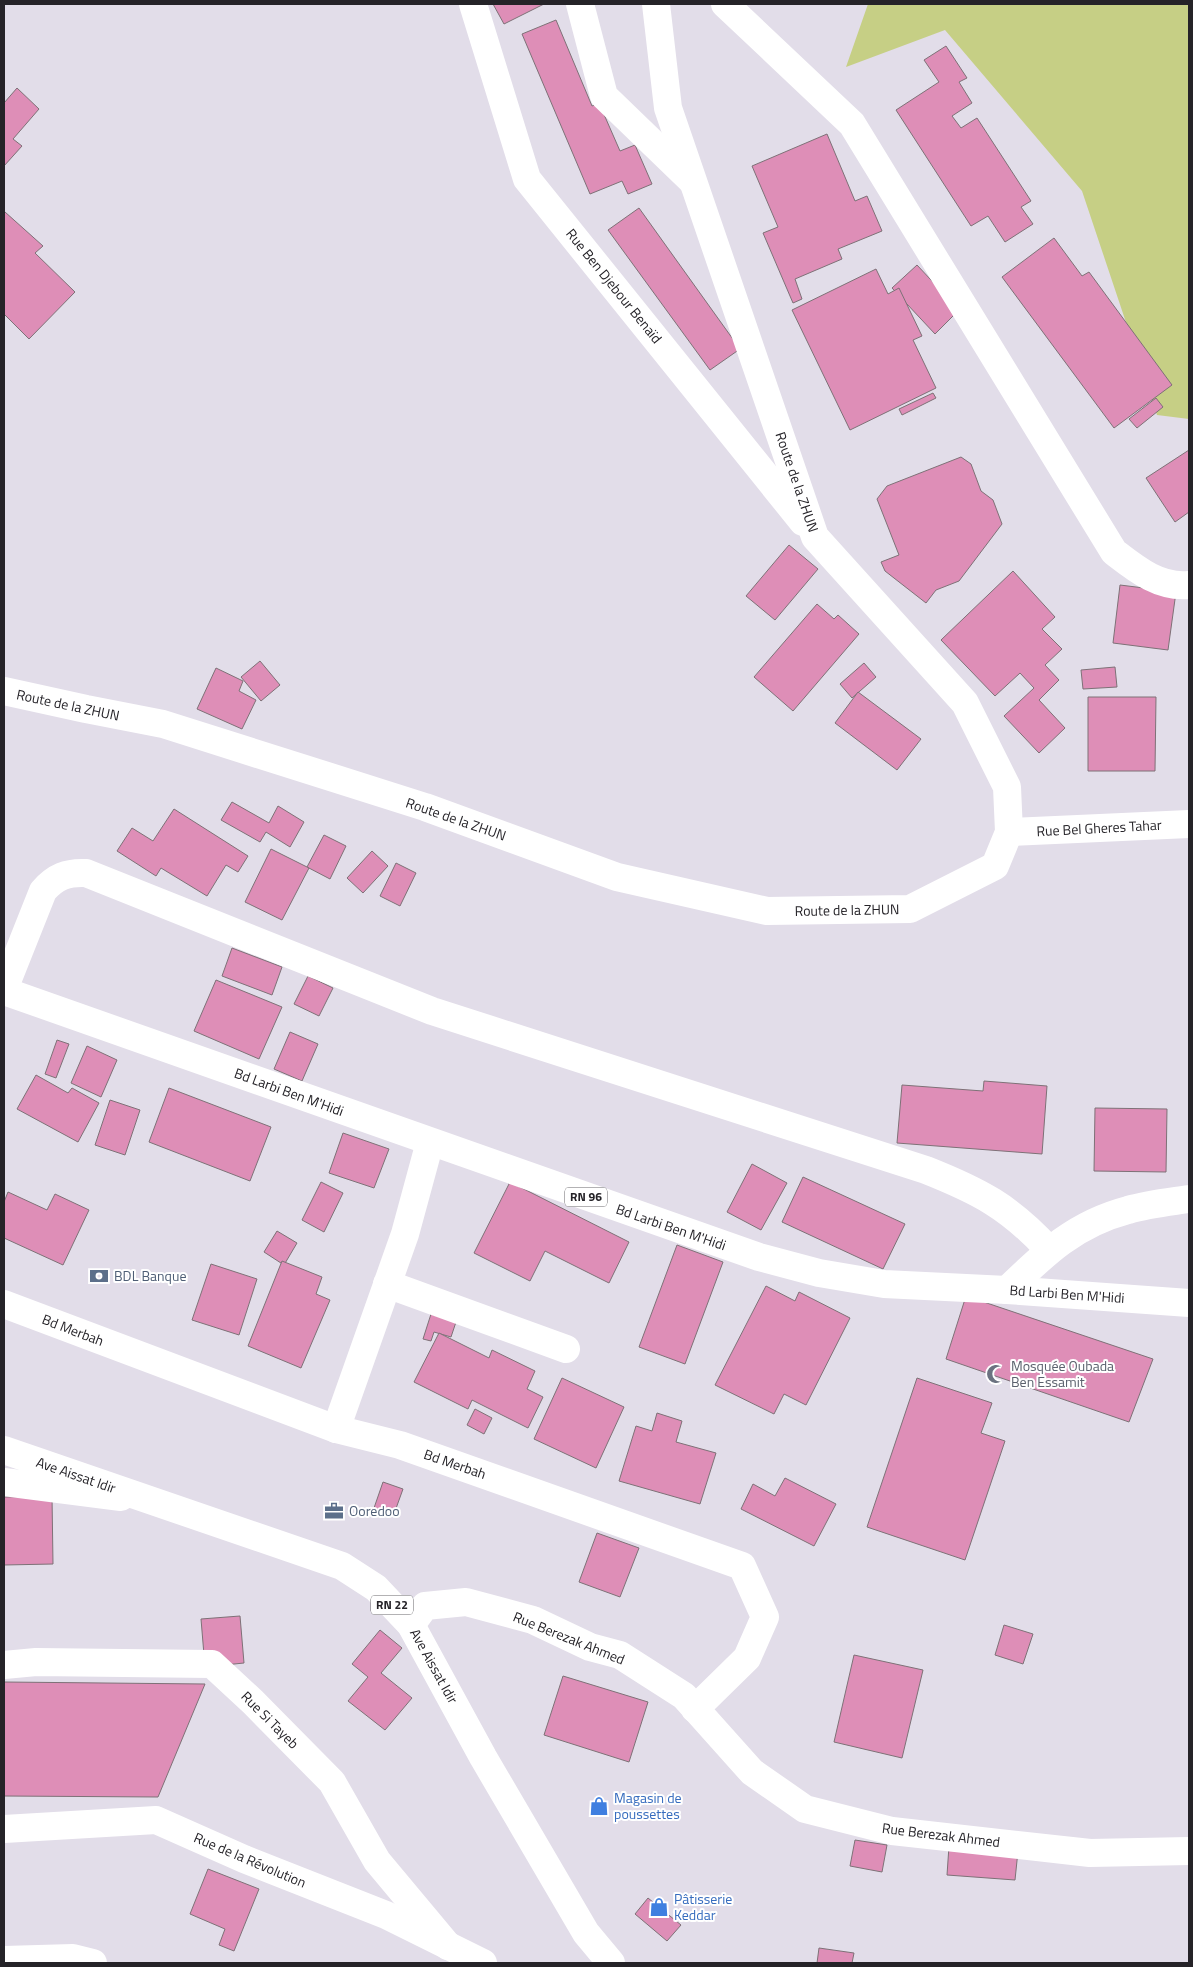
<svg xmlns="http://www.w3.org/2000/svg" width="1193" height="1967" viewBox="0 0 1193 1967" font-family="'Titillium Web',sans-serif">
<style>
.green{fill:#c6cf85}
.building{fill:#de8eb7;stroke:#7e7177}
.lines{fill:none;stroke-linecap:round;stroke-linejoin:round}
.street{stroke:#fff;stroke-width:28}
.primary{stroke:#fff;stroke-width:28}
.labels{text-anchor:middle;stroke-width:4;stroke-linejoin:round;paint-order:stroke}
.shield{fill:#fff;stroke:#666568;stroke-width:1}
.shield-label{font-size:12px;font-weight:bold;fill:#252328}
.street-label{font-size:14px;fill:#252328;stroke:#fff}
.service-label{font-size:14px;fill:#4e5e75;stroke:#fff;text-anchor:start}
.worship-label{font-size:14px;fill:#5b616d;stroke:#fff;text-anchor:start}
.shop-label{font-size:14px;fill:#366cbe;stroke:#fff;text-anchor:start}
</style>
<rect width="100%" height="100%" fill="#e2dde9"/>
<polygon class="green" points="868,4 1189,4 1189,419 1157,415 1082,191 945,30 846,67"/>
<g class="building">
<polygon points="493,4 544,4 504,24"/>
<polygon points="556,20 592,106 599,103 620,151 635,145 652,184 628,194 622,181 590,194 522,34"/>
<polygon points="946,46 967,78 959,82 972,103 952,116 961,128 977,118 1031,201 1021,207 1033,224 1005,242 988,216 971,226 896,110 939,82 924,60"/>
<polygon points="17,88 39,109 13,139 22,146 4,166 4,103"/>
<polygon points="827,134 855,201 867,196 882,231 838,249 842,259 795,279 802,299 793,303 763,233 778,227 752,166"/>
<polygon points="639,208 740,349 710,370 608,230"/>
<polygon points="5,212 43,246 35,253 75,292 29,339 4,314 4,213"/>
<polygon points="1054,238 1082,276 1089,272 1172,385 1114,428 1002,277"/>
<polygon points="917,265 959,310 935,334 892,288"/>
<polygon points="876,269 888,294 899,288 922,336 913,340 936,388 850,430 792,310"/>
<polygon points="933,393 936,398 902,415 899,409"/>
<polygon points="1156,398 1163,407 1137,428 1129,419"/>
<polygon points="1189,450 1189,512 1175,522 1146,478"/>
<polygon points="961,457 971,464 981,491 993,500 1002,524 959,581 936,590 926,603 885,571 881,562 899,555 877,499 887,486"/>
<polygon points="789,545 818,569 775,620 746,596"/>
<polygon points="1013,571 1055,617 1042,629 1062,649 1045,665 1059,680 1039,700 1065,728 1039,753 1004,716 1034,688 1020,673 995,696 941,640"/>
<polygon points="1120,585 1176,592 1168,650 1113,643"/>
<polygon points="817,604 834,619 838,615 859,634 793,711 754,677"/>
<polygon points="260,661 280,685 261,701 241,677"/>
<polygon points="864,663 876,677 852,698 840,684"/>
<polygon points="1115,667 1117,687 1083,689 1081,670"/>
<polygon points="216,668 243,681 239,691 256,700 242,729 197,709"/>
<polygon points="858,692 921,739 897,770 835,723"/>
<polygon points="1088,697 1156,697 1155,771 1088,771"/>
<polygon points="232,802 269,823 278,806 304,822 290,847 266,832 260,842 221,820"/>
<polygon points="174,809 248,856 238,872 226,865 207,896 161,868 156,876 117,851 132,828 153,841"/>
<polygon points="324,835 346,846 330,879 307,867"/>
<polygon points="271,849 309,868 282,920 245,902"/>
<polygon points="372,851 388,866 363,893 347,878"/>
<polygon points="396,863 416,873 400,906 380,896"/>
<polygon points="232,948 282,967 272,995 222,976"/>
<polygon points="308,976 333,988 319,1016 294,1004"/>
<polygon points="216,980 282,1007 259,1059 194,1031"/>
<polygon points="290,1032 318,1044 302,1081 274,1069"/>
<polygon points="57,1040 69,1044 56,1078 45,1074"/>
<polygon points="87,1046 117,1060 101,1097 71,1083"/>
<polygon points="36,1075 68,1093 72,1088 99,1103 78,1142 17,1109"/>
<polygon points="984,1081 1047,1086 1042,1154 897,1143 902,1085 983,1091"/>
<polygon points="169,1088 271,1127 250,1181 149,1142"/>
<polygon points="110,1100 140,1110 125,1155 95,1145"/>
<polygon points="1095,1108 1167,1109 1166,1172 1094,1171"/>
<polygon points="343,1133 389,1149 374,1188 329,1173"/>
<polygon points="752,1164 787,1183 761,1230 727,1212"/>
<polygon points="803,1177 905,1224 883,1269 782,1222"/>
<polygon points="321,1182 343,1193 324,1232 302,1220"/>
<polygon points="510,1182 629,1242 609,1283 545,1251 530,1281 474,1253"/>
<polygon points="8,1192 47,1210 55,1194 89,1210 63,1265 4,1238 4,1202"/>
<polygon points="277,1231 297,1243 284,1265 264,1252"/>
<polygon points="677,1245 723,1262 685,1364 639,1347"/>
<polygon points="282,1261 322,1277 316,1294 330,1300 301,1368 248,1346"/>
<polygon points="211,1264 257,1279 239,1335 192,1320"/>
<polygon points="766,1286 795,1301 799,1292 850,1318 806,1405 784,1394 774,1414 715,1385"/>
<polygon points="966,1296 1153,1359 1129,1422 946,1359"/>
<polygon points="431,1314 456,1322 451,1337 434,1332 431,1341 423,1339"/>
<polygon points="439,1333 489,1358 492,1350 535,1371 527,1389 543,1397 528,1428 472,1400 468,1409 414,1382"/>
<polygon points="562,1378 624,1407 596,1468 534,1439"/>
<polygon points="917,1378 992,1403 981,1433 1005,1441 965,1560 867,1527"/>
<polygon points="475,1409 492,1418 484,1434 467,1425"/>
<polygon points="657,1413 682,1421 676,1442 716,1453 700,1504 619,1481 636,1426 652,1431"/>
<polygon points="785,1478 836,1504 814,1546 741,1509 753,1484 775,1496"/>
<polygon points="383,1482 403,1489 394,1514 374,1508"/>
<polygon points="52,1496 53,1564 4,1565 4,1497"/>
<polygon points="597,1533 639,1548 620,1597 579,1582"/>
<polygon points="240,1616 244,1663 205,1667 201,1619"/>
<polygon points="1004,1625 1033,1634 1023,1664 995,1655"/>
<polygon points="380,1630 402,1648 381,1673 412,1698 385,1730 348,1701 368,1677 352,1664"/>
<polygon points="854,1655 923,1670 902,1758 834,1742"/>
<polygon points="563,1676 648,1702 629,1762 544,1735"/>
<polygon points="4,1682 205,1684 158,1797 4,1796"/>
<polygon points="855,1840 887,1845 882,1872 850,1866"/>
<polygon points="949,1846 1018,1851 1015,1880 947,1875"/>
<polygon points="208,1869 259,1889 234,1951 219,1945 225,1929 190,1914"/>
<polygon points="648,1898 681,1925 667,1941 635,1914"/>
<polygon points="819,1948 854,1953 852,1963 817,1963"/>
</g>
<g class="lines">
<g class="street">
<polyline points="473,4 527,179 803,522"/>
<polyline points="580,4 604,96 691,180"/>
<path d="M725 4 852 124 1114 552C1136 569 1159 588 1189 585"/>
<polyline points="4,691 86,709 163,724 425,807 617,877 767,911 910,909 995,866 1009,832 1007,787 965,703 815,537 668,108 656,4"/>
<polyline points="1009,832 1189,824"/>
<path d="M4 989 43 891C55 877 67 872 86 873L432 1011 926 1170C979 1191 1010 1207 1049 1250"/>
<polyline points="387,1284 566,1349"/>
<path d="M1007 1290C1045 1253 1075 1224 1128 1210 1148 1204 1169 1202 1189 1199"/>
<polyline points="4,1304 336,1429 400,1445 742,1566 765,1617 747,1658 695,1709"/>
<polyline points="336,1429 405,1234 430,1142"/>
<polyline points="4,1482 121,1497"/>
<polyline points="411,1625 425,1606 466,1602 533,1620 590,1647 620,1655 684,1696 752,1772 805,1809 892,1831 1090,1853 1189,1851"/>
<polyline points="4,1665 36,1662 212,1664 253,1702 332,1782 377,1861 448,1946"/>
<polyline points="4,1829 156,1820 244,1859 386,1915 483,1963"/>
</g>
<g class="primary">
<polyline points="4,991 759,1257 819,1273 884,1284 1007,1290 1189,1303"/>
<polyline points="4,1450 342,1566 376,1588 411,1625 483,1757 586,1933 611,1963"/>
<polyline points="4,1960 73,1958 93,1963"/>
</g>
</g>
<defs>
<g id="bank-bare" transform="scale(1.5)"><path d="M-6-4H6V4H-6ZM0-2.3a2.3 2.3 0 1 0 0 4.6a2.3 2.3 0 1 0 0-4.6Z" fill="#5c6f8a" stroke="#fff" stroke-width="2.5" paint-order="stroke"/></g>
<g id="mosque-bare" transform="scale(1.5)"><path d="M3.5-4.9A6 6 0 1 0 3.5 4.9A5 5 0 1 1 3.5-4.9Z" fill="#6b7280" stroke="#fff" stroke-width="2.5" paint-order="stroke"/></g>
<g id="office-bare" transform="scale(1.5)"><path d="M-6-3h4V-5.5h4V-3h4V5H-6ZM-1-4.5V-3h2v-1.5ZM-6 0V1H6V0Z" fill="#5c6f8a" stroke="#fff" stroke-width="2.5" paint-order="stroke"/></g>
<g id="shop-bare" transform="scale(1.5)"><path d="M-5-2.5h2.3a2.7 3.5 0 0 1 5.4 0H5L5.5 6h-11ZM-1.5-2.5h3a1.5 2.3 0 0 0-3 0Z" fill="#3f7fe0" stroke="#fff" stroke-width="2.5" paint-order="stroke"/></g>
</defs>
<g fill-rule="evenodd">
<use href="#bank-bare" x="99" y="1276"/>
<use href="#mosque-bare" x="996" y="1374"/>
<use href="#office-bare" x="334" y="1511"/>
<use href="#shop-bare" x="599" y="1806"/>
<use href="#shop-bare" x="659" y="1907"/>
</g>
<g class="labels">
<g class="shield">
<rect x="565" y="1187.5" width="42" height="19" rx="4"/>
<rect x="371" y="1595.5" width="42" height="19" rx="4"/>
</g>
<g class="shield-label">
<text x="586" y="1201">RN 96</text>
<text x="392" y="1609">RN 22</text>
</g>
<g class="street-label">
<text transform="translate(614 286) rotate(51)" y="5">Rue Ben Djebour Benaïd</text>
<text transform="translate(797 482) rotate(71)" y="5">Route de la ZHUN</text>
<text transform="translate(68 705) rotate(12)" y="5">Route de la ZHUN</text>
<text transform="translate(456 819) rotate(19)" y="5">Route de la ZHUN</text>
<text transform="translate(1099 828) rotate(-3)" y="5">Rue Bel Gheres Tahar</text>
<text transform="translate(847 910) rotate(-1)" y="5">Route de la ZHUN</text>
<text transform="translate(289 1092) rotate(20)" y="5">Bd Larbi Ben M'Hidi</text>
<text transform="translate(671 1227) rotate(19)" y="5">Bd Larbi Ben M'Hidi</text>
<text transform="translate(1067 1294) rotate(4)" y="5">Bd Larbi Ben M'Hidi</text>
<text transform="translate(73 1330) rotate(21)" y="5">Bd Merbah</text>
<text transform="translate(455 1464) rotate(19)" y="5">Bd Merbah</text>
<text transform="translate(76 1475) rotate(19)" y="5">Ave Aissat Idir</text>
<text transform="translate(569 1638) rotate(22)" y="5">Rue Berezak Ahmed</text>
<text transform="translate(434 1666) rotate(61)" y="5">Ave Aissat Idir</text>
<text transform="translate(270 1720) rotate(45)" y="5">Rue Si Tayeb</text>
<text transform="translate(941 1835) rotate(7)" y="5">Rue Berezak Ahmed</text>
<text transform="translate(250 1860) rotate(23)" y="5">Rue de la Révolution</text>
</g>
<g class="service-label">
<text x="114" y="1281">BDL Banque</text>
<text x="349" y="1516">Ooredoo</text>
</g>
<g class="worship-label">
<text x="1011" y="1371">Mosquée Oubada<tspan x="1011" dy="16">Ben Essamit</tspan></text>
</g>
<g class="shop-label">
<text x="614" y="1803">Magasin de<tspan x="614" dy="16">poussettes</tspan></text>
<text x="674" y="1904">Pâtisserie<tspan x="674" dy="16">Keddar</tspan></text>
</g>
</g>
<rect width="1193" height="1967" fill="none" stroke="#252328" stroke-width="10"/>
</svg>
